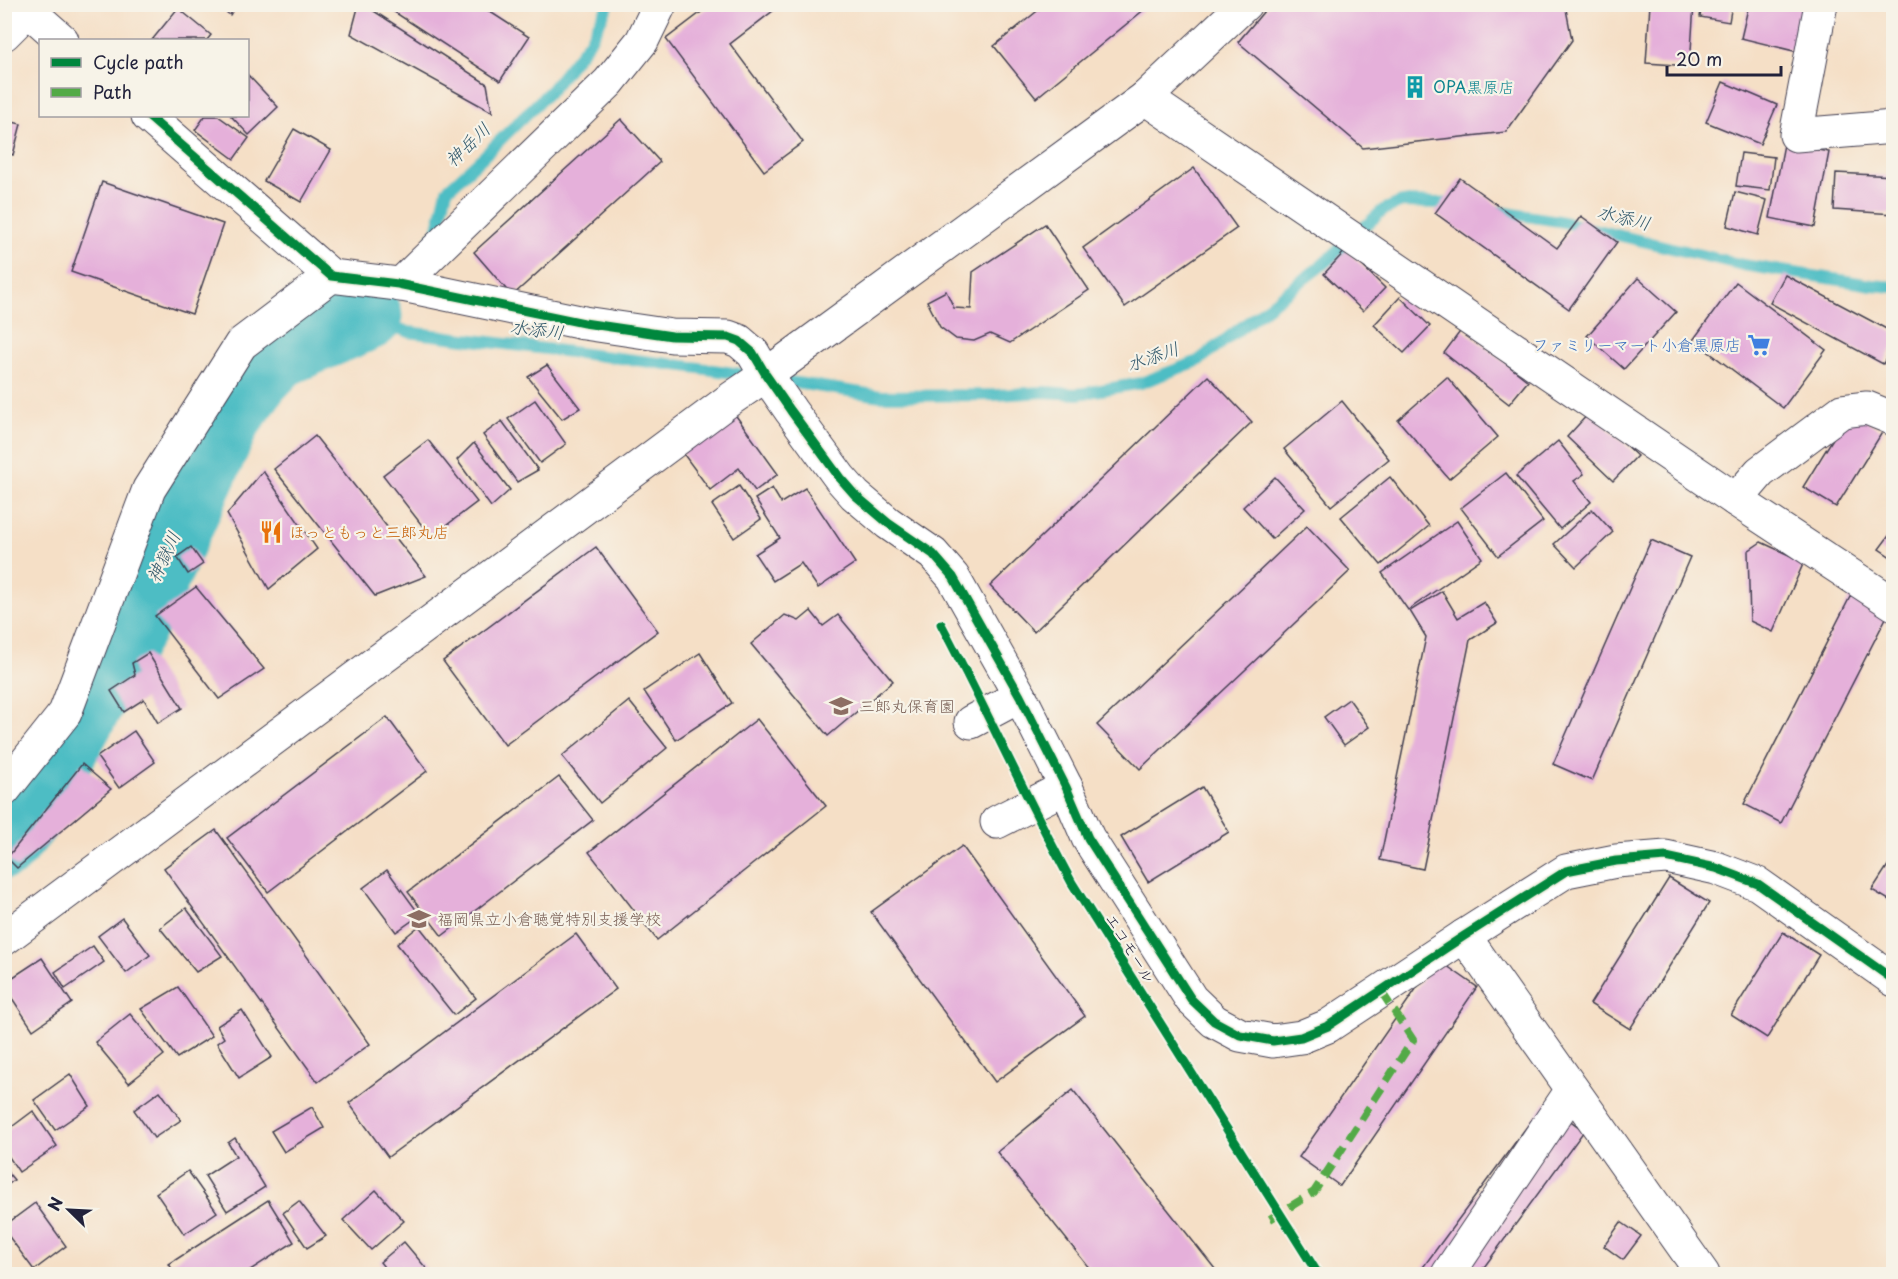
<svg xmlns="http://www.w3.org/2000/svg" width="1898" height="1279" viewBox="0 0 1898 1279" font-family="'Playpen Sans','Klee One',sans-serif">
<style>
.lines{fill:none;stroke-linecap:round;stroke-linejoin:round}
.stream{stroke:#4ebdc4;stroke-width:12}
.river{stroke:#4ebdc4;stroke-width:69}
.building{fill:#e5b0da}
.minor-casing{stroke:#423e50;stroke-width:35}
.minor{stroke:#fff;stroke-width:33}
.quiet{stroke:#53aa46;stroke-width:8;stroke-dasharray:15 8;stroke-linecap:butt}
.cycleway-casing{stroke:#f7f3e8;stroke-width:13}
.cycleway{stroke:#00873e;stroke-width:9}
.labels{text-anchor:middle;stroke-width:4.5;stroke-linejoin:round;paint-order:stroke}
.culture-label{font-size:16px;fill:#0d838f;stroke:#f7f3e8;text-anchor:start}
.shop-label{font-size:16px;fill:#366cbe;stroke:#f7f3e8;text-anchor:end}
.food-label{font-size:16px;fill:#c56008;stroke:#f7f3e8;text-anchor:start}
.education-label{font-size:16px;fill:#785e54;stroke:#f7f3e8;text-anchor:start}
.street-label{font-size:16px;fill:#22223b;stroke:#f7f3e8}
.water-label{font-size:18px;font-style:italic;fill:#31586b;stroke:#f7f3e8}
</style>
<rect width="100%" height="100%" fill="#f7f3e8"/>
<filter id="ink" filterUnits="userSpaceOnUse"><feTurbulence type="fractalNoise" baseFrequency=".0167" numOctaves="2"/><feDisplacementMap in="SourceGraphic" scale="12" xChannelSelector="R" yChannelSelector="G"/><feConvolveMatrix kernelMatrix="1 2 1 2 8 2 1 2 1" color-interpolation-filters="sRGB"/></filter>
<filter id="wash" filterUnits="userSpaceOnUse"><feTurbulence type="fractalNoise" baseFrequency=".008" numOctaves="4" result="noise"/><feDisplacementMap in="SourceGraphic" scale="24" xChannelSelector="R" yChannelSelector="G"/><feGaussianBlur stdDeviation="1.35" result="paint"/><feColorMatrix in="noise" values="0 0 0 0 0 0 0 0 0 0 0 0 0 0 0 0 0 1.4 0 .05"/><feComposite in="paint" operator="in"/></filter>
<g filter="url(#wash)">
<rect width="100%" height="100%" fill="#f5dfc6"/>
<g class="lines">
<g class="stream">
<polyline points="1494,211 1559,221 1743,265 1872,285 1894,287"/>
<polyline points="432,238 437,233 447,190 482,158 552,89 589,42 609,4"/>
<polyline points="384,286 370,300 368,316 408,332 692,367 754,376"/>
<polyline points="777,380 881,396 997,395 1043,392 1078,394 1141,383 1198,361 1322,265 1383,210 1402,202 1440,203 1456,205"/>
</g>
<polyline class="river" points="4,845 50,788 58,759 138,615 227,419 256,378 279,354 368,316"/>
</g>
<g id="blocks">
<g class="building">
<polygon points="215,4 237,4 230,15"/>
<polygon points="359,4 363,4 487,84 492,112 351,34"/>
<polygon points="382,4 478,4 529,37 500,81"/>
<polygon points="712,4 782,4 730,44 803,142 764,171 666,39"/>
<polygon points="1046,4 1151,4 1036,98 994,46"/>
<polygon points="1270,4 1565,4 1572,40 1506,132 1363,148 1238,42"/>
<polygon points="1650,4 1694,4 1690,66 1646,63"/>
<polygon points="1702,4 1732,4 1729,22 1700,17"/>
<polygon points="1749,4 1810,4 1798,52 1741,38"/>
<polygon points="178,8 211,35 207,40 152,40"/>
<polygon points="248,75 278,107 249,135 231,116 248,116"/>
<polygon points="1723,82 1777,105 1760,144 1706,122"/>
<polygon points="205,116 218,116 249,138 234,159 195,130"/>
<polygon points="621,119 660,162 512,296 474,252"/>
<polygon points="4,120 21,124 13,155 4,152"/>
<polygon points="294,129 331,150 301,202 264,181"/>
<polygon points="1784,144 1829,152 1815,227 1770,218"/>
<polygon points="1741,153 1774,157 1770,190 1736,186"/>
<polygon points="1194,168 1237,228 1125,307 1083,248"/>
<polygon points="1836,173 1894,176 1894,214 1834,210"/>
<polygon points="1460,178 1557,248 1581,216 1617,242 1569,309 1435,213"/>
<polygon points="102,182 223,224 192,314 71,272"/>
<polygon points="1735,192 1767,200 1758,235 1727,226"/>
<polygon points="1045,224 1089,290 1010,343 990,334 974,341 956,339 940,327 927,301 946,291 954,308 971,309 973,272"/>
<polygon points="1346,250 1385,288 1363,311 1324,274"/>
<polygon points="1785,275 1894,333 1894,345 1883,364 1770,303"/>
<polygon points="1638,278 1676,312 1624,369 1587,336"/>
<polygon points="1736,282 1826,350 1783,408 1693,340"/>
<polygon points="1400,297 1430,326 1404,353 1374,325"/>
<polygon points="1462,329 1528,381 1509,404 1444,353"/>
<polygon points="547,365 580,408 562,419 528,377"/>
<polygon points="1208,376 1252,422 1034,632 990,586"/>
<polygon points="1447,377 1498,437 1449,479 1398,420"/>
<polygon points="535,400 566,444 540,463 508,419"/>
<polygon points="1342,401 1389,459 1331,506 1284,449"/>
<polygon points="1850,411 1883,431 1836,507 1803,487"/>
<polygon points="1590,412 1637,456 1613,481 1567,437"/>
<polygon points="734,413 778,474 755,491 739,468 710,490 682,452"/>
<polygon points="502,421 538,470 517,482 483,435"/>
<polygon points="315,436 426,576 375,596 274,469"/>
<polygon points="428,440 477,502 431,537 383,475"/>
<polygon points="1558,441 1584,474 1574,481 1591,502 1560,529 1516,476"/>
<polygon points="474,443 510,490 491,507 457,460"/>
<polygon points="263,471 317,549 269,589 227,514"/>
<polygon points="1506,473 1543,521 1498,556 1461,508"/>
<polygon points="1275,477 1305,509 1272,539 1243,507"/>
<polygon points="1390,477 1429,526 1381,565 1341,517"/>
<polygon points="739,486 761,519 734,538 712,505"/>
<polygon points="772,488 781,503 805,488 855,563 818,588 801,563 773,581 755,554 780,538 755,499"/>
<polygon points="1592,509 1613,532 1576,567 1554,544"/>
<polygon points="1457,521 1482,558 1408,610 1382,573"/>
<polygon points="1307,526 1350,571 1140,769 1097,725"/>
<polygon points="1894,529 1894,559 1879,549"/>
<polygon points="1651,540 1690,557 1592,781 1553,764"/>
<polygon points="1761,542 1804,562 1773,632 1750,621 1748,551"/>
<polygon points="191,547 203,564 188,574 177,557"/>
<polygon points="596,547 658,631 505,745 443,661"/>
<polygon points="196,587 264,669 219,699 155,616"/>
<polygon points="1442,591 1458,618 1484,602 1497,623 1470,640 1423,869 1380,860 1426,637 1410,611"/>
<polygon points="1852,593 1889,612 1781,823 1744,804"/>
<polygon points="811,611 823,626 838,615 893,681 828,736 751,644 785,615 799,621"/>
<polygon points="148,653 182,708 158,723 144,699 124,712 111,691 135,675 132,663"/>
<polygon points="700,653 732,703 676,740 644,691"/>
<polygon points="1349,699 1369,727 1344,745 1324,717"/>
<polygon points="629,701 667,748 600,803 562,756"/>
<polygon points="387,717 427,771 268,892 227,838"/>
<polygon points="757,719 826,806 657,940 589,852"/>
<polygon points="134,731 155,762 119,788 97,757"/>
<polygon points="82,764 111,789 17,868 7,858"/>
<polygon points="559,777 593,820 442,936 408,892"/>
<polygon points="1202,787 1229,832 1148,882 1121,837"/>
<polygon points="216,830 370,1044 318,1082 164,868"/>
<polygon points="962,846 1085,1016 995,1082 871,912"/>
<polygon points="1894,856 1894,903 1872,890"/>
<polygon points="387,870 420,915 396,932 363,888"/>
<polygon points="1669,878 1709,903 1630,1029 1590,1004"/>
<polygon points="186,908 222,956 196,972 160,928"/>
<polygon points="122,918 150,955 126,973 98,936"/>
<polygon points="419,926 476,998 454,1015 397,944"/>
<polygon points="1783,932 1819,955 1767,1038 1731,1015"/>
<polygon points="576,934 616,989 388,1157 349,1103"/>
<polygon points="93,946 104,962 65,989 55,972"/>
<polygon points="42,958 72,1003 33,1030 4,986 4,983"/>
<polygon points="1437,959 1477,987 1340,1186 1299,1157"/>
<polygon points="178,987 212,1036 177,1058 141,1009"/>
<polygon points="242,1010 272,1057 239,1078 217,1043 224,1038 217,1026"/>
<polygon points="130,1014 164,1055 129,1083 95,1042"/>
<polygon points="70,1074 90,1106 55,1130 34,1100"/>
<polygon points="1073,1090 1219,1274 1094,1274 997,1152"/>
<polygon points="160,1091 181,1120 154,1138 134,1110"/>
<polygon points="1545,1102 1584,1131 1479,1274 1418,1274"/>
<polygon points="312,1107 324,1128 284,1152 271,1131"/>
<polygon points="33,1111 57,1146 19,1172 5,1151 5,1132"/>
<polygon points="235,1138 265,1187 227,1211 205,1176 236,1156 228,1143"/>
<polygon points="4,1168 14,1180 4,1188"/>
<polygon points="188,1171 217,1212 184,1234 156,1193"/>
<polygon points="376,1190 404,1221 371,1250 343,1220"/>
<polygon points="268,1200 294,1242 244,1274 175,1274 169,1264"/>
<polygon points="299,1201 326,1236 307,1248 283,1213"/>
<polygon points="35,1203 66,1246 34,1270 4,1230 4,1226"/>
<polygon points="1621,1222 1641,1236 1623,1260 1604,1246"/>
<polygon points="404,1242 431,1274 375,1274 384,1267 380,1262"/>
</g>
</g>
</g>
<g filter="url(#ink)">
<use href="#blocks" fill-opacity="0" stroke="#423e50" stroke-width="1.5"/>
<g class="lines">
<g class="minor-casing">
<g id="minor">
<polyline points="1821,4 1796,135 1894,127"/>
<polyline points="4,34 28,10 62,40"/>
<polyline points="1145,98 1736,500 1894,604"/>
<polyline points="148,116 331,276 398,284 584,323 672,336 728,337 739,341 753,353 766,375 791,411 840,478 855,495 888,523 933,554 953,577 1020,696 1066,787 1088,838 1191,999 1214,1021 1240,1035 1273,1041 1301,1037 1328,1026 1464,936 1566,871 1616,861 1666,857 1716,868 1758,884 1894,980"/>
<polyline points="400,285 609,82 642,41 660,4"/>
<polyline points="1736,500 1760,472 1842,411 1867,408 1894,419"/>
<polyline points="971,722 1020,696"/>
<polyline points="4,790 65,713 149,489 241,344 331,276"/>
<polyline points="997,822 1066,787"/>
<polyline points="1464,936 1703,1274"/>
<polyline points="4,939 732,398 766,375 1145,98 1245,4"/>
<polyline points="1448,1274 1572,1090"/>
</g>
</g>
<use href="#minor" class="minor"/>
<polyline class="quiet" points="1270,1219 1314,1192 1413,1040 1381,991"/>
<g class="cycleway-casing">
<g id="cycleway">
<polyline points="148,116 331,276 398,284 584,323 672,336 728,337 739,341 753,353 766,375 791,411 840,478 855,495 888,523 933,554 953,577 1020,696 1066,787 1088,838 1191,999 1214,1021 1240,1035 1273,1041 1301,1037 1328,1026 1464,936 1566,871 1616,861 1666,857 1716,868 1758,884 1894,980"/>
<path d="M941 624C986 709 1026 798 1072 883L1318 1274"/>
</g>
</g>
<use href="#cycleway" class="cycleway"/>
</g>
</g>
<defs>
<g id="building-bare" transform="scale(1.8)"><path d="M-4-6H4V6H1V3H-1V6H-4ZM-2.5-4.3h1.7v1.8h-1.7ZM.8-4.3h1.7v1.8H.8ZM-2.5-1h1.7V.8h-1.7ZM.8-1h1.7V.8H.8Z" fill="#0f9aa8" stroke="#f7f3e8" stroke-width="2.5" paint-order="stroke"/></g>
<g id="supermarket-bare" transform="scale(1.8)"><path d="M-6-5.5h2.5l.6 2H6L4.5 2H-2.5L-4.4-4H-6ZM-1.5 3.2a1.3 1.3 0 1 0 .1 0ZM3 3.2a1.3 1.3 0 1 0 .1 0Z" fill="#3f7fe0" stroke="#f7f3e8" stroke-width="2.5" paint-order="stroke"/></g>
<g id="restaurant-bare" transform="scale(1.8)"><path d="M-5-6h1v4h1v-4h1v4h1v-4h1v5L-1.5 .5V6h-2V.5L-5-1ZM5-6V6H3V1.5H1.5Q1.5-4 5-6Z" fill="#e8710a" stroke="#f7f3e8" stroke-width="2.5" paint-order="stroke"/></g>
<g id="school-bare" transform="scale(1.8)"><path d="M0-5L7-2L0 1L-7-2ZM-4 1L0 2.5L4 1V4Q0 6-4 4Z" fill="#8d6e63" stroke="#f7f3e8" stroke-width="2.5" paint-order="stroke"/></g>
</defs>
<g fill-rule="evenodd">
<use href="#building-bare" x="1415" y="87"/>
<use href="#supermarket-bare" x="1759" y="345"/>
<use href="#restaurant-bare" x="271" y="532"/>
<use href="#school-bare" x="841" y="706"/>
<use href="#school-bare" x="419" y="919"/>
</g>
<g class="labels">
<g class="culture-label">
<text x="1433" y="93">OPA黒原店</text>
</g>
<g class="shop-label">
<text x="1741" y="351">ファミリーマート小倉黒原店</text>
</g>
<g class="food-label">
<text x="289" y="538">ほっともっと三郎丸店</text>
</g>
<g class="education-label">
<text x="859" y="712">三郎丸保育園</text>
<text x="437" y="925">福岡県立小倉聴覚特別支援学校</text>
</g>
<g class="street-label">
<text transform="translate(1130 948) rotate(58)" y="6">エコモール</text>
</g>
<g class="water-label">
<text transform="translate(468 145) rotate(-44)" y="6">神岳川</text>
<text transform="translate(1624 218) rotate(14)" y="6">水添川</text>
<text transform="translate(537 330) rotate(7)" y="6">水添川</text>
<text transform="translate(1153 357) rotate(-19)" y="6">水添川</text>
<text transform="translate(164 557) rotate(-65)" y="6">神獄川</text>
</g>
</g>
<rect width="1898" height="1279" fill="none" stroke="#f7f3e8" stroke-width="24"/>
<rect x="39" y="39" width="210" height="78" fill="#f7f3e8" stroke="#a29fa3" stroke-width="1.5"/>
<rect x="51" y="58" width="30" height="9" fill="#00873e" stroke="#a29fa3" stroke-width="1.5"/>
<text x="93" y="69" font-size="18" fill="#22223b">Cycle path</text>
<rect x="51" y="88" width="30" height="9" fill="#53aa46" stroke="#a29fa3" stroke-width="1.5"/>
<text x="93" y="99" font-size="18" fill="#22223b">Path</text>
<g transform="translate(69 1210) rotate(294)" stroke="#f7f3e8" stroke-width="4.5" paint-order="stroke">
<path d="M0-4.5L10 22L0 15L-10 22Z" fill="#22223b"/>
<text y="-9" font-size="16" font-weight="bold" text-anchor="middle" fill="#22223b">N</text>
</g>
<path d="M1667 66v9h114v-9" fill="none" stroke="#22223b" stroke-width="3"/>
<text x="1676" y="66" font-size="18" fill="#22223b" stroke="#f7f3e8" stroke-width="4.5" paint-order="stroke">20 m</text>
</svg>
